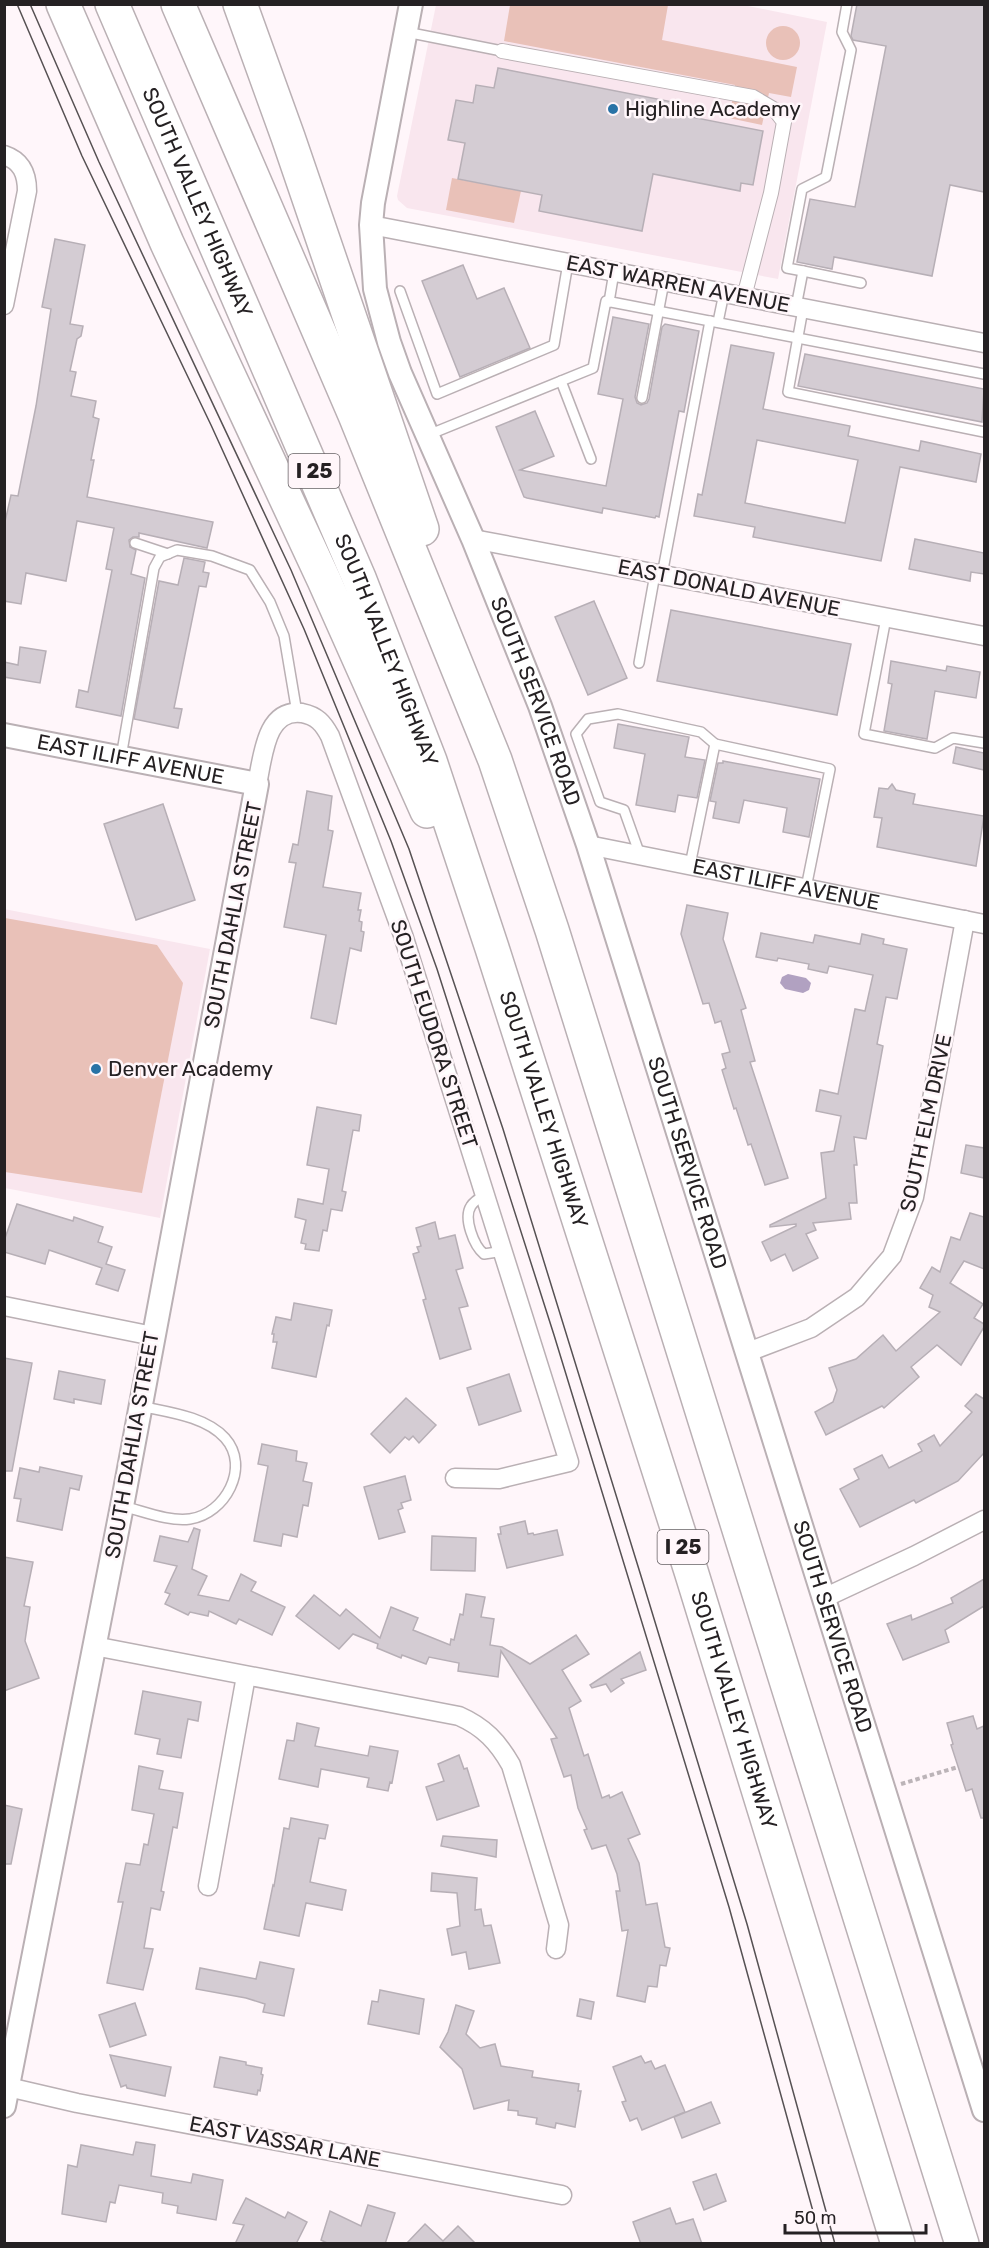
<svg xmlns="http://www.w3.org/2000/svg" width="989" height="2248" viewBox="0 0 989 2248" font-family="Rubik,sans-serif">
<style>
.built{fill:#f9e6ee}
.green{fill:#e9c1b8}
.water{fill:#b1a1c1}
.building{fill:#d4ccd3;stroke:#b7afb6;stroke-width:1.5;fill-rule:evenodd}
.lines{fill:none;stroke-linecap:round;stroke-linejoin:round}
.service-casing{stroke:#bab0b4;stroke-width:12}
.pedestrian-casing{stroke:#bab0b4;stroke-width:16}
.minor-casing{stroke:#bab0b4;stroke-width:21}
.tertiary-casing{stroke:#bab0b4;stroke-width:26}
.motorway-casing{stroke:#bab0b4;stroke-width:36}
.path{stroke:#bcb4b8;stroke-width:4;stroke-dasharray:4.5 3;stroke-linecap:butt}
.service{stroke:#fff;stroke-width:9}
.pedestrian{stroke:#fff;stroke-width:14}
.minor{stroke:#fff;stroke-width:18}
.tertiary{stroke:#fff;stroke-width:22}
.motorway{stroke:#fff;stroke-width:33}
.tram{stroke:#565153;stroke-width:1.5}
.poi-dot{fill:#2973a6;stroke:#fff6fa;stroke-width:2}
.labels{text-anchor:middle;stroke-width:5;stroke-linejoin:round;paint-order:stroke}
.shield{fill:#fff6fa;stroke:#666164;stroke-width:1.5}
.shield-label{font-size:20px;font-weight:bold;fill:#252123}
.poi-label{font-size:21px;fill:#252123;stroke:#fff6fa;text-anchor:start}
.street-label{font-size:21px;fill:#252123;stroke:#fff6fa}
</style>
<rect width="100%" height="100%" fill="#fff6fa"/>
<g class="built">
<polygon points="738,4 827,22 778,279 407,208 398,200 397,196 436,5"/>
<polygon points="4,909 210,949 160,1218 5,1188"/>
</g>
<g class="green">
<polygon points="510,5 668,5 662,40 797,67 791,97 769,93 762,125 729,118 735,85 504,41"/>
<circle cx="783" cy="43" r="17"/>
<polygon points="452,178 521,191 514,223 446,210"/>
<polygon points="5,918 157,945 183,983 142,1193 5,1172"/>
</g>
<polygon class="water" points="788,974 806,978 811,983 809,990 803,993 785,989 780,983 782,977"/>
<g class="building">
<polygon points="857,4 984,4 984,192 950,185 932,276 834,257 832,269 797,262 810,199 855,207 886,46 853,40 851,36"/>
<polygon points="498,68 683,104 681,115 763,131 753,185 741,183 740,191 653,174 642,231 539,211 542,195 458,179 465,143 448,140 456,100 473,103 476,85 494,88"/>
<polygon points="55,239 85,245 70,324 83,326 81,336 77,339 70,371 76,372 71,396 96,401 93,417 99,419 91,460 94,460 87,497 213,522 207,548 139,533 139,537 133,537 129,540 130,547 136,550 131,574 145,578 121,716 76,707 79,690 88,692 112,570 106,569 114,528 77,521 66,581 26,573 21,604 4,601 4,526 11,495 18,496 36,406 51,309 42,307"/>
<polygon points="463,265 477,299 504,288 530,348 460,377 422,281"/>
<polygon points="613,317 649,324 635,397 637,403 641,405 647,403 649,399 662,327 665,324 699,331 684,412 679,411 659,517 656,516 655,518 603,508 602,513 527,498 524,497 496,427 535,411 554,456 520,470 606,486 623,399 598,394"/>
<path d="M731 345 774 353 763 409 850 426 848 436 919 451 921 441 981 454 976 482 900 467 881 561 753 537 755 527 694 516 698 494 702 495ZM757 440 858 460 845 523 745 503Z"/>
<polygon points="805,354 984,389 982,422 798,386"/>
<polygon points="915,539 984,553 984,574 971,572 970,581 909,569"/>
<polygon points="184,558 205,562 203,572 209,573 206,587 199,586 174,708 182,709 178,728 134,719 159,581 178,585"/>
<polygon points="594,601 627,678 588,695 555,617"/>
<polygon points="671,610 851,644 837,715 657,681"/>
<polygon points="20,647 46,651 40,683 4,677 4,662 18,665"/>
<polygon points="891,661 946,671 947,666 980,672 976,698 935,691 927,739 884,731 892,684 888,683"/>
<polygon points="618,724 689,737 685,757 705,760 697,798 678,795 675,812 636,805 645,754 614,748"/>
<polygon points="956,747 984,753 984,770 953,763"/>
<polygon points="723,761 820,779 809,837 783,832 787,808 744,800 739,823 713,818 716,802 710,801 718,763 723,763"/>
<polygon points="892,784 896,790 915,794 913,804 984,816 976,866 877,847 882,818 874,817 879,788 888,789"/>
<polygon points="307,791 332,796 328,830 333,831 323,887 361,893 358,910 361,910 359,921 362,922 361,931 364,932 361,951 350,948 336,1024 311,1018 326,935 284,927 296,863 289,862 293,844 298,845"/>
<polygon points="163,804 195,900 136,920 104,824"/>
<polygon points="687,905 728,913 723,939 746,1008 741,1010 755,1061 750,1062 788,1178 765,1185 751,1144 748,1145 736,1108 734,1109 722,1070 726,1068 722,1054 730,1052 721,1021 715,1023 709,1003 703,1004 681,934"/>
<polygon points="761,933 813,943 815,935 860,944 862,934 884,939 883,944 907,949 897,999 886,997 877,1044 883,1046 866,1139 854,1137 857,1165 854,1165 857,1203 849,1203 851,1219 813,1223 816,1230 806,1234 818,1258 793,1271 785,1254 771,1261 762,1242 796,1226 796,1224 770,1227 770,1225 826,1198 821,1153 834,1151 841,1116 816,1111 820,1090 838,1094 855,1009 865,1011 873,975 829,966 827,973 808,969 809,964 778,958 777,961 756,957"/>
<polygon points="317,1107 361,1115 359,1131 353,1130 342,1191 346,1192 342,1211 331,1209 327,1231 323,1230 319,1251 305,1249 306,1244 301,1243 306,1220 295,1217 298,1199 323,1204 329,1169 307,1165"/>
<polygon points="966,1145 984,1148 984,1178 961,1173"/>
<polygon points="17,1204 73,1221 74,1217 103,1227 98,1242 112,1247 106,1264 125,1270 118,1291 96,1284 102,1268 49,1250 45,1264 4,1252 4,1241"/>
<polygon points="970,1213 984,1217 984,1269 964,1261 950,1283 983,1304 974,1318 984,1324 984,1327 961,1365 937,1345 911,1367 919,1377 884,1408 882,1406 826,1435 815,1412 833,1402 837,1390 829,1368 856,1359 883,1335 896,1351 940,1312 929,1307 933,1295 920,1288 932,1267 940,1272 951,1237 960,1240"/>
<polygon points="435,1222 439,1239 455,1235 463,1268 456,1270 468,1306 459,1308 471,1349 440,1359 423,1300 426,1299 413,1254 419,1252 417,1247 421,1246 416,1228"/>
<polygon points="294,1303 332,1310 329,1326 327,1325 316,1377 272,1368 277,1342 273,1342 274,1334 272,1334 276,1317 291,1320"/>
<polygon points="4,1358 32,1363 12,1471 4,1471"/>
<polygon points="59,1371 105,1380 101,1404 74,1399 74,1403 54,1399"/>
<polygon points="509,1374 521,1411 479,1425 467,1388"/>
<polygon points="976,1394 984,1399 984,1453 958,1481 916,1503 914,1500 860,1527 840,1489 859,1479 854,1469 882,1455 889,1468 922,1451 918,1444 934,1435 940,1446 972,1412 965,1406"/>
<polygon points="406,1398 436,1425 419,1443 413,1436 409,1440 405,1437 390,1453 371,1434"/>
<polygon points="262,1444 297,1451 296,1461 307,1463 303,1481 312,1483 308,1506 303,1505 297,1537 283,1534 281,1546 254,1541 268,1466 258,1464"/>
<polygon points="40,1467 82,1476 79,1490 70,1488 62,1530 17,1521 21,1499 14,1498 20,1468 39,1472"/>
<polygon points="405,1476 411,1500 401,1503 403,1508 398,1510 405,1532 379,1539 364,1487"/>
<polygon points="525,1521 528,1534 533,1533 534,1535 557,1530 563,1555 507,1568 498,1534 501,1534 500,1527"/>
<polygon points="194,1528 200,1530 192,1569 207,1576 198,1595 229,1601 241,1574 256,1582 251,1591 285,1607 272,1635 239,1619 236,1624 209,1611 208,1616 190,1612 188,1615 165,1604 170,1594 165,1592 177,1566 154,1561 160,1536 188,1542"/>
<polygon points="432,1536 476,1538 475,1571 431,1570"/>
<polygon points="4,1557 33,1562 24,1606 30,1607 25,1641 39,1678 4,1691"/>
<polygon points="984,1579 984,1606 945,1630 949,1642 903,1660 887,1624 911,1615 912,1620 953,1603 951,1598"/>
<polygon points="466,1594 485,1597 481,1617 494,1619 490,1645 502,1647 530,1664 576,1635 589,1654 562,1670 581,1701 569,1708 584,1756 588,1754 602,1798 609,1795 610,1798 622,1792 640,1834 628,1839 639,1863 646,1905 657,1903 665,1947 670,1948 666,1966 660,1965 657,1987 648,1986 645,2002 617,1996 628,1930 622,1931 616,1891 620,1891 617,1874 606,1845 592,1849 584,1830 587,1829 578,1808 571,1775 564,1777 551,1739 557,1738 501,1651 498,1677 458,1671 459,1663 429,1657 426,1664 402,1655 401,1658 377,1648 378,1644 353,1634 339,1649 296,1616 314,1595 340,1616 346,1609 380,1638 391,1607 418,1618 413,1630 450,1645 451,1639 454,1640 460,1614 463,1615"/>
<polygon points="640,1652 646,1670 621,1679 624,1683 611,1692 606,1684 592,1688 590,1685"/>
<polygon points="143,1691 201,1702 198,1721 188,1719 181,1758 157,1754 160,1739 135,1734"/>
<polygon points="973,1716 977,1729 984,1726 984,1818 981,1818 972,1789 966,1791 951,1745 953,1744 947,1723"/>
<polygon points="297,1723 319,1728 315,1746 368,1756 370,1746 398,1751 392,1783 390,1782 388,1791 367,1787 369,1778 321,1769 318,1787 279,1779 287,1740 294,1741"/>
<polygon points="459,1755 464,1769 467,1768 479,1806 437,1820 426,1787 444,1781 438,1764"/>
<polygon points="139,1766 163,1771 159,1789 183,1793 177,1828 173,1827 161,1891 164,1892 160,1910 151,1908 144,1948 153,1949 143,1990 107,1983 123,1902 118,1902 126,1863 140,1865 144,1844 148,1845 154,1814 132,1810"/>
<polygon points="4,1805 22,1809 11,1864 4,1864"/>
<polygon points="291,1818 328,1825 325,1839 319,1838 310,1882 346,1890 342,1910 306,1903 299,1936 264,1929 273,1885 274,1886 284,1828 289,1829"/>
<polygon points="443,1836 497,1840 496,1857 441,1846"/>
<polygon points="432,1873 477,1878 475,1910 481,1909 484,1926 491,1925 500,1963 469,1969 466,1952 452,1955 447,1929 460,1926 457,1893 431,1891"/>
<polygon points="260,1962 294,1969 284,2016 263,2012 265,2004 246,1998 196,1989 200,1968 256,1979"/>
<polygon points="380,1990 424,1999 419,2034 368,2024 372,2001 378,2002"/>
<polygon points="580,1999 594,2002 591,2019 577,2016"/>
<polygon points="135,2003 146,2035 110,2047 99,2015"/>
<polygon points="456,2005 474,2011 466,2034 480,2048 495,2044 501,2066 533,2071 532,2077 579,2084 578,2091 581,2091 575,2127 556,2123 555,2128 536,2124 537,2118 518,2115 518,2111 508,2110 509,2100 474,2109 462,2069 440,2047 448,2032"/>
<polygon points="110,2055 171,2067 165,2096 127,2088 126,2085 121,2087"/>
<polygon points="641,2056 645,2063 651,2061 655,2069 665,2065 685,2112 642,2130 637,2118 630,2121 622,2102 626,2101 613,2067"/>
<polygon points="220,2057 246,2062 246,2065 262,2068 261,2074 263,2075 260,2091 258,2090 257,2095 214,2087"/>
<polygon points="711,2102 720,2123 682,2138 674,2117"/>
<polygon points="136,2142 155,2145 151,2176 191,2183 193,2174 223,2180 216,2220 177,2213 178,2206 162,2203 163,2193 119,2185 115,2203 110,2202 106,2222 62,2214 68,2165 77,2167 81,2145 133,2155"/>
<polygon points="716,2174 726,2201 704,2210 693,2182"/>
<polygon points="246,2198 285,2218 288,2212 307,2222 296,2244 235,2244 244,2225 233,2223"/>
<polygon points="368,2205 395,2213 385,2244 329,2244 321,2240 330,2211 361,2226"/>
<polygon points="670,2208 676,2224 693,2219 702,2244 641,2244 633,2222"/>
<polygon points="425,2224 443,2241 458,2226 476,2244 406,2244"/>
</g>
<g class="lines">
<g class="service-casing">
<g id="service">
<polyline points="406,32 502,51"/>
<polyline points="803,271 861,283"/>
<polyline points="400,291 437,394 554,345 568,263"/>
<polyline points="609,302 614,272"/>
<polyline points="796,307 803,271 787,268 802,189 826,177 851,50 842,32 847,4"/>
<polyline points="803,309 788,392 984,432"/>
<polyline points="718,322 724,293"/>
<polyline points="561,381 591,459"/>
<polyline points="642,398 664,282"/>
<polyline points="428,435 593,368 606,301 984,374"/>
<polyline points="135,543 168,554"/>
<polyline points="662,575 710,321"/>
<polyline points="886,618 864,734 935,748 953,738 984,743"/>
<polyline points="639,663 655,574"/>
<polyline points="121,757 154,568 160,557 177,550 212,556 250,570 270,602 284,636 297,713"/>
<polyline points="640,855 624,810 600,802 576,734 588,719 618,714 701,732 715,744"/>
<polyline points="690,865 715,744 830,769 806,888"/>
<path d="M486 1194C481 1197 474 1201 471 1206 463 1218 474 1246 484 1254L504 1251"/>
<path d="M122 1506C143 1511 169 1522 190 1519 225 1514 251 1467 225 1438 205 1416 167 1412 140 1406"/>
</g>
</g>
<g class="pedestrian-casing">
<polyline id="pedestrian" points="502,51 753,97 775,110 784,122 771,193 744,297"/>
</g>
<g class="minor-casing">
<g id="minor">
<path d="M4 155C22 161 27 174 27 191L4 305"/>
<polyline points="371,225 984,343"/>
<polyline points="473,539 984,636"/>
<path d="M257 784C263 758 265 708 302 713 317 716 323 723 330 736L403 935 569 1462 499 1479 455 1478"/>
<path id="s1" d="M588 845 984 924"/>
<polyline points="4,1306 153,1336"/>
<polyline points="748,1352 811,1328 857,1297 892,1256 914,1197 965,920"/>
<polyline points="824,1598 914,1556 984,1520"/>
<path d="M94 1646 459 1716C484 1727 498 1742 511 1765L559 1925 556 1949"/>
<polyline points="208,1886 246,1676"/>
<polyline points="8,2087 77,2103 562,2195"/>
</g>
</g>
<g class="tertiary-casing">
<g id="tertiary">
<path id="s2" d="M411 4 373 203 371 225 375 289 389 342 400 373 473 539 540 706 588 845 984 2110"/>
<path id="s3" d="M4 735 257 784 122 1506 4 2106"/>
</g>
</g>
<g class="motorway-casing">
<g id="motorway">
<polyline points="63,4 167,243 324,580 427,811"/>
<path id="s4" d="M112 4 359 578 430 761 492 948 691 1571 898 2244"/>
<polyline points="178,4 355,415 495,760 552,930 962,2244"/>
<polyline points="240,4 288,137 422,529"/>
</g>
</g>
<polyline class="path" points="901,1784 958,1767"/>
<use href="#service" class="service"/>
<use href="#pedestrian" class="pedestrian"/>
<use href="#minor" class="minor"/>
<use href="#tertiary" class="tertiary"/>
<use href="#motorway" class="motorway"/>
<g class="tram">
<polyline points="17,4 82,156 211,425 304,629 391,841 437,969 554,1335 729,1907 822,2244"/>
<polyline points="30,4 99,162 291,570 409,849 503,1129 641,1576 747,1924 835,2244"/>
</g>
</g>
<g class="poi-dot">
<circle cx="613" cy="109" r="6"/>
<circle cx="96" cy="1069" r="6"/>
</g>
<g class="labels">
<g class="shield">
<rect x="288.5" y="454" width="51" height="34" rx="4.5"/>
<rect x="657.5" y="1530" width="51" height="34" rx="4.5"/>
</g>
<g class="shield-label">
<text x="314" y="478">I 25</text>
<text x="683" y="1554">I 25</text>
</g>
<g class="poi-label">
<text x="625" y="116">Highline Academy</text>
<text x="108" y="1076">Denver Academy</text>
</g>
<g class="street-label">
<text dy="7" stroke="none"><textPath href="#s4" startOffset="216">SOUTH VALLEY HIGHWAY</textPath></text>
<text transform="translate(678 284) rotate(11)" y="7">EAST WARREN AVENUE</text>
<text transform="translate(729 588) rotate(11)" y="7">EAST DONALD AVENUE</text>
<text dy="7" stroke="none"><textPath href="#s4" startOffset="702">SOUTH VALLEY HIGHWAY</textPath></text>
<text dy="7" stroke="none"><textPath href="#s2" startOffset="732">SOUTH SERVICE ROAD</textPath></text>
<text dy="7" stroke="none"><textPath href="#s3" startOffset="129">EAST ILIFF AVENUE</textPath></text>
<text dy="7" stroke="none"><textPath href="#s1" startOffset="202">EAST ILIFF AVENUE</textPath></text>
<text transform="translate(233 915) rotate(-79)" y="7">SOUTH DAHLIA STREET</text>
<text transform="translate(434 1034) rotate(72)" y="7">SOUTH EUDORA STREET</text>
<text dy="7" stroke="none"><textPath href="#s4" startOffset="1188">SOUTH VALLEY HIGHWAY</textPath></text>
<text transform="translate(926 1123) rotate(-78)" y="7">SOUTH ELM DRIVE</text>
<text dy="7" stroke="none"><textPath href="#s2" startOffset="1218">SOUTH SERVICE ROAD</textPath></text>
<text transform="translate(132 1445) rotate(-80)" y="7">SOUTH DAHLIA STREET</text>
<text dy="7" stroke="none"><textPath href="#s2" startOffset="1704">SOUTH SERVICE ROAD</textPath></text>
<text dy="7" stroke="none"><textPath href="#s4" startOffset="1818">SOUTH VALLEY HIGHWAY</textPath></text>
<text transform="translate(285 2142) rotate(11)" y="7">EAST VASSAR LANE</text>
</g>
</g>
<rect width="989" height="2248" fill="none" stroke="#252123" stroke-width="12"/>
<path d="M785 2224v9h141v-9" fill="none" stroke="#252123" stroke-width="3"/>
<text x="794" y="2224" font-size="18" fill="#252123" stroke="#fff6fa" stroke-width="4.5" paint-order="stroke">50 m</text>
</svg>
